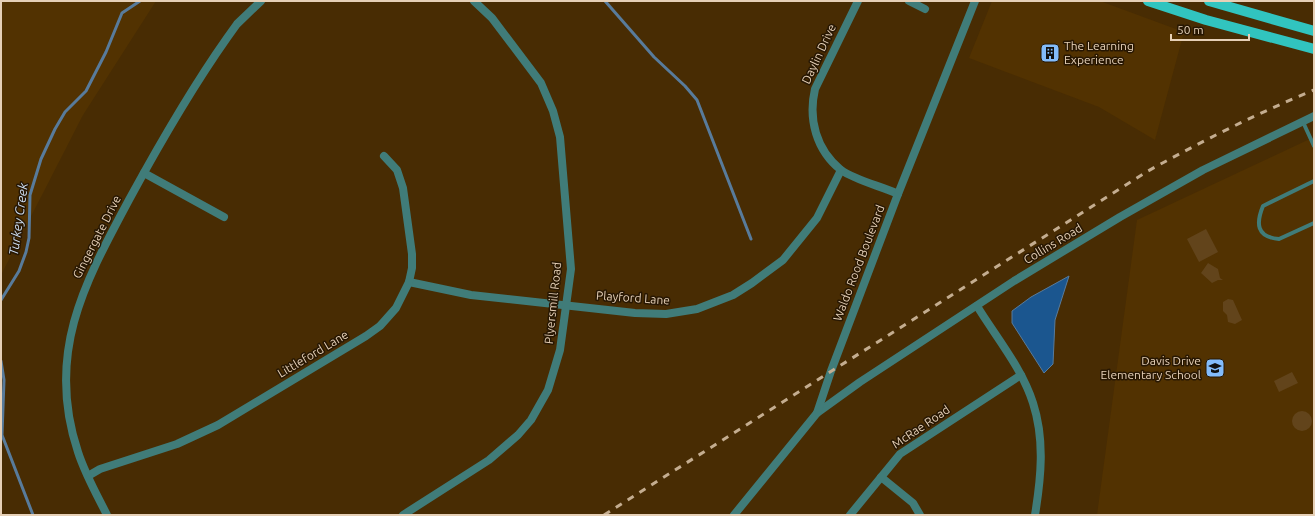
<svg xmlns="http://www.w3.org/2000/svg" width="1315" height="516" viewBox="0 0 1315 516" font-family="Ubuntu,sans-serif">
<style>
.built{fill:#523201}
.green{fill:#62441b}
.water{fill:#1b568f;stroke:#587b9b}
.lines{fill:none;stroke-linecap:round;stroke-linejoin:round}
.stream{stroke:#587b9b;stroke-width:3}
.service{stroke:#407c79;stroke-width:4}
.minor{stroke:#407c79;stroke-width:8}
.tertiary{stroke:#407c79;stroke-width:8}
.primary{stroke:#31c4bf;stroke-width:10}
.rail{stroke:#c4ad90;stroke-width:3;stroke-dasharray:7 7;stroke-linecap:butt}
.labels{text-anchor:middle;stroke-width:3;stroke-linejoin:round;paint-order:stroke}
.poi-label{font-size:12px;fill:#e6d0b7;stroke:#271703;text-anchor:start}
.street-label{font-size:12px;fill:#e6d0b7;stroke:#271703}
.water-label{font-size:13px;font-style:italic;fill:#cbdcf1;stroke:#271703}
</style>
<rect width="100%" height="100%" fill="#482c03"/>
<g class="built">
<polygon points="1,1 156,1 83,115 1,275"/>
<polygon points="992,1 1100,1 1184,32 1155,140 1099,107 969,58"/>
<polygon points="1314,137 1314,515 1097,515 1137,220"/>
</g>
<g class="green">
<polygon points="1206,229 1218,252 1199,262 1187,239"/>
<polygon points="1208,263 1218,269 1220,278 1223,280 1218,280 1212,283 1201,273"/>
<polygon points="1228,299 1233,300 1242,320 1235,324 1228,322 1227,315 1223,311 1223,302"/>
<polygon points="1292,372 1298,383 1279,392 1274,381"/>
<circle cx="1302" cy="421" r="10"/>
</g>
<polygon class="water" points="1069,276 1055,320 1053,364 1044,373 1012,323 1012,311 1031,297"/>
<g class="lines">
<g class="stream">
<polyline points="605,1 654,57 685,86 697,100 751,239"/>
<polyline points="1,300 19,271 26,252 29,238 30,195 41,159 55,129 65,112 86,91 106,52 122,13 140,1"/>
<polyline points="1,361 4,380 2,435 33,515"/>
</g>
<g class="service">
<polyline points="1303,122 1314,146"/>
<path d="M1314 181 1263 206C1256 223 1256 237 1279 239L1314 223"/>
</g>
<g class="minor">
<path d="M858 1 815 89C808 119 816 150 841 170 857 181 881 186 898 194"/>
<polyline points="909,1 925,9"/>
<polyline points="144,173 224,217"/>
<polyline points="409,282 471,295 635,313 666,314 697,309 733,295 752,283 783,260 817,218 841,170"/>
<path d="M977 306C996 337 1022 368 1033 403 1045 440 1041 478 1035 515"/>
<polyline points="88,476 100,469 177,444 218,425 366,336 380,326 396,308 409,282 412,268 412,254 403,188 397,170 384,156"/>
<polyline points="881,477 913,503 920,515"/>
<path d="M107 515C97 495 85 474 78 452 45 353 85 282 130 198 160 143 191 89 227 38L237 24 261 1"/>
<polyline points="403,515 489,460 518,435 531,420 548,390 560,350 571,269 560,137 553,111 541,83 492,18 474,1"/>
<polyline points="850,515 900,454 1021,375"/>
</g>
<g class="tertiary">
<polyline points="817,413 860,382 1014,281 1120,217 1203,170 1314,116"/>
<polyline points="734,515 817,413 831,371 898,194 975,1"/>
</g>
<g class="primary">
<polyline points="1148,1 1206,20 1314,49"/>
<polyline points="1209,1 1314,31"/>
</g>
<path class="rail" d="M604 515 1148 171C1202 141 1256 114 1314 90"/>
</g>
<defs>
<g id="building-square" transform="scale(1)"><rect x="-9" y="-9" width="18" height="18" rx="4" fill="#83bcfb" stroke="#271703"/><path d="M-4-6H4V6H1V3H-1V6H-4ZM-2.5-4.3h1.7v1.8h-1.7ZM.8-4.3h1.7v1.8H.8ZM-2.5-1h1.7V.8h-1.7ZM.8-1h1.7V.8H.8Z" fill="#111"/></g>
<g id="school-square" transform="scale(1)"><rect x="-9" y="-9" width="18" height="18" rx="4" fill="#83bcfb" stroke="#271703"/><path d="M0-5L7-2L0 1L-7-2ZM-4 1L0 2.5L4 1V4Q0 6-4 4Z" fill="#111"/></g>
</defs>
<g fill-rule="evenodd">
<use href="#building-square" x="1050" y="53"/>
<use href="#school-square" x="1215" y="368"/>
</g>
<g class="labels">
<g class="poi-label">
<text x="1064" y="50">The Learning<tspan x="1064" dy="14">Experience</tspan></text>
<text x="1201" y="365" text-anchor="end">Davis Drive<tspan x="1201" dy="14">Elementary School</tspan></text>
</g>
<g class="street-label">
<text transform="translate(819 54) rotate(-65)" y="4">Daylin Drive</text>
<text transform="translate(97 237) rotate(-63)" y="4">Gingergate Drive</text>
<text transform="translate(1053 244) rotate(-31)" y="4">Collins Road</text>
<text transform="translate(859 263) rotate(-69)" y="4">Waldo Rood Boulevard</text>
<text transform="translate(633 298) rotate(4)" y="4">Playford Lane</text>
<text transform="translate(553 303) rotate(-84)" y="4">Plyersmill Road</text>
<text transform="translate(313 354) rotate(-31)" y="4">Littleford Lane</text>
<text transform="translate(921 427) rotate(-34)" y="4">McRae Road</text>
</g>
<g class="water-label">
<text transform="translate(18 219) rotate(-82)" y="5">Turkey Creek</text>
</g>
</g>
<rect width="1315" height="516" fill="none" stroke="#e6d0b7" stroke-width="4"/>
<path d="M1171 34v6h78v-6" fill="none" stroke="#e6d0b7" stroke-width="2"/>
<text x="1177" y="34" font-size="12" fill="#e6d0b7" stroke="#271703" stroke-width="3" paint-order="stroke">50 m</text>
</svg>
